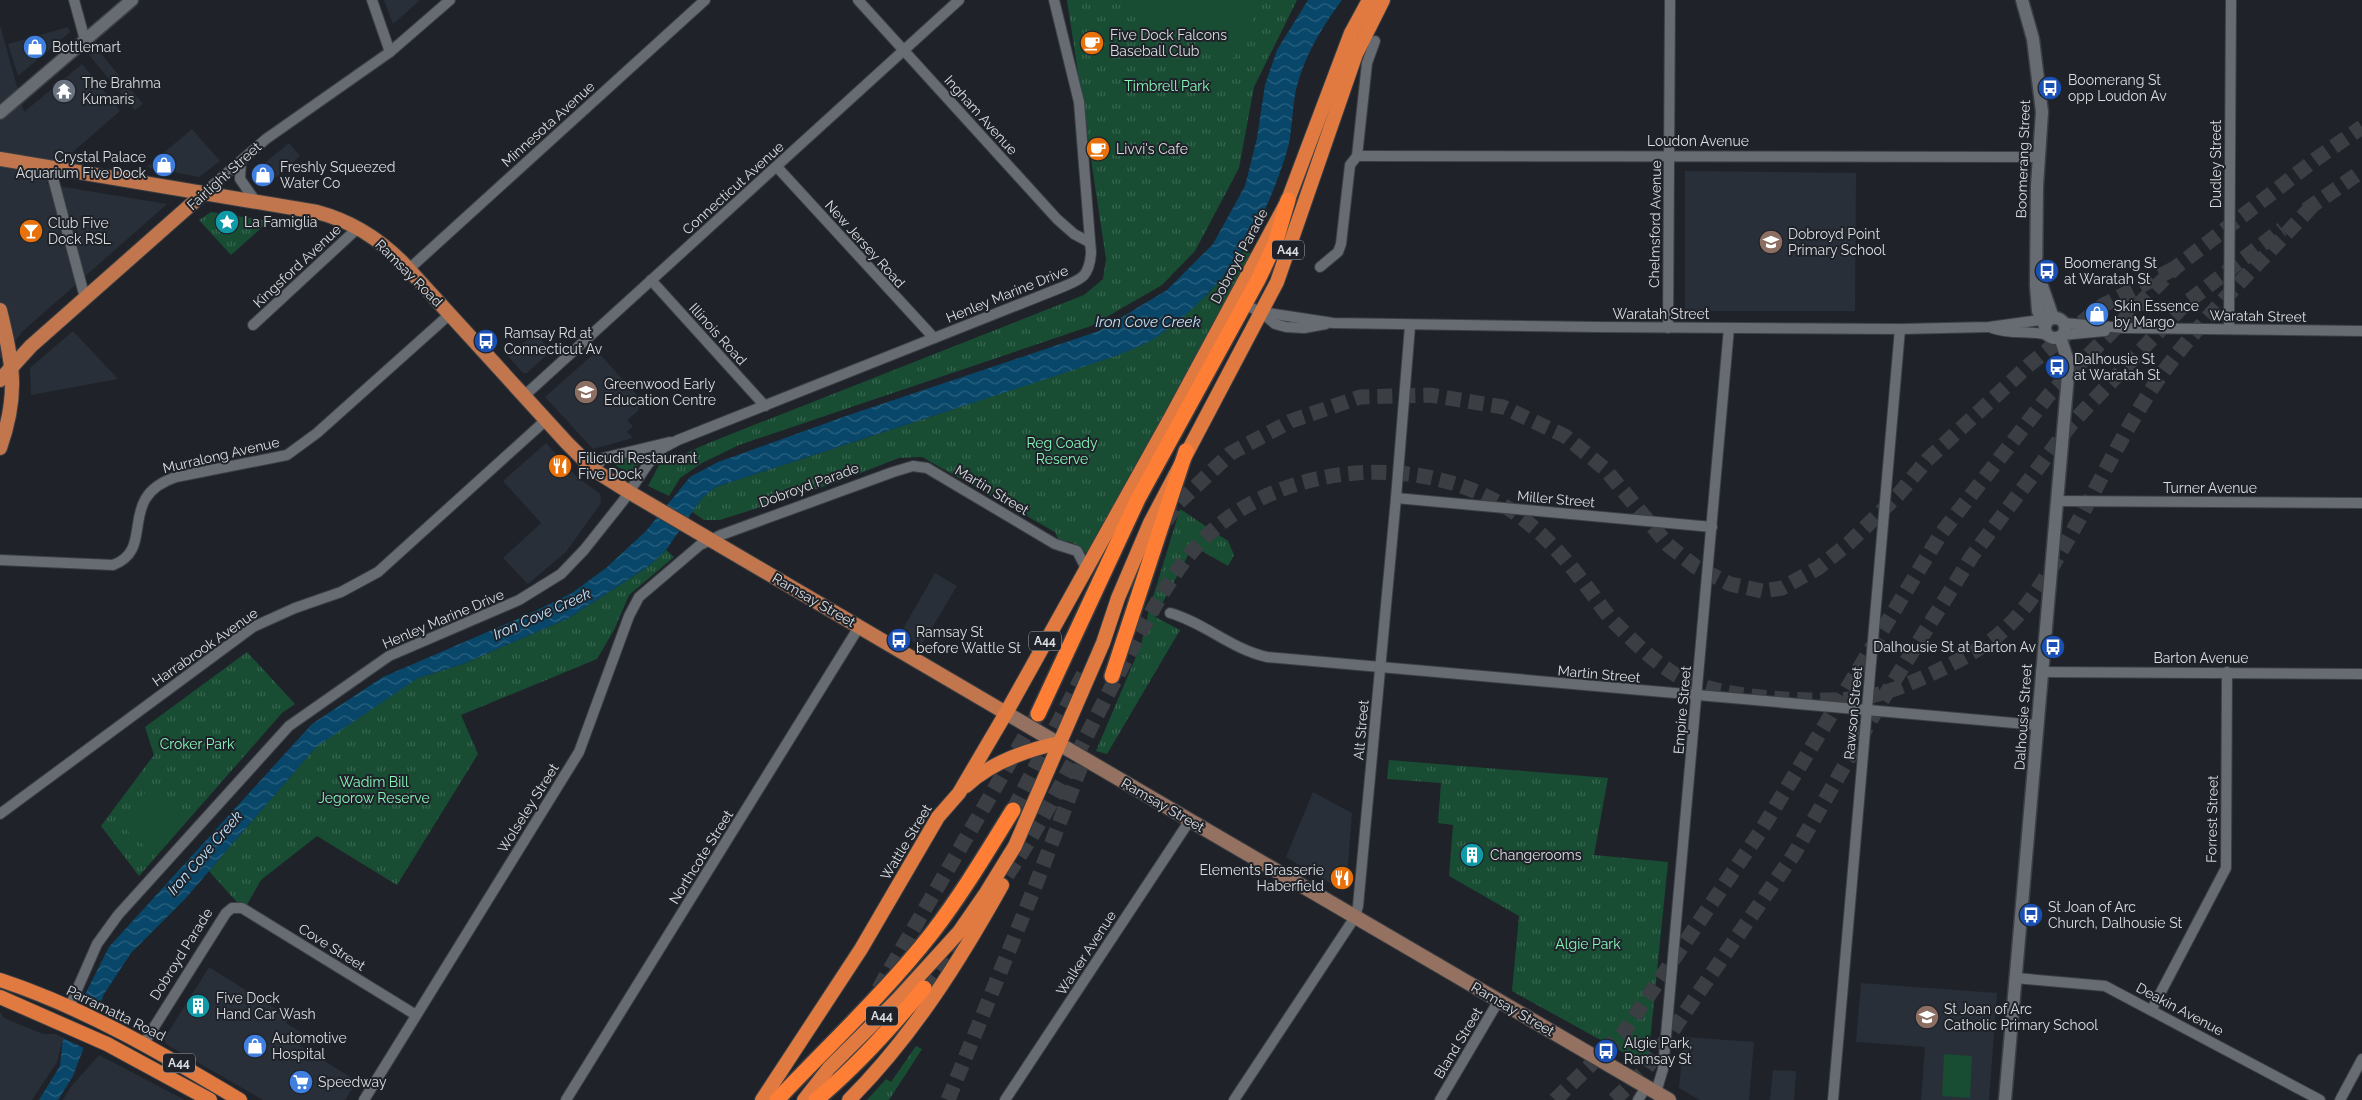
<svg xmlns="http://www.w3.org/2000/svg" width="2362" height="1100" viewBox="0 0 2362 1100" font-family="Raleway,sans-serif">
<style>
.built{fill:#282f38}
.grass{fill:url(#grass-tufts)}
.garden{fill:#184d33}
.water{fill:url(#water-waves)}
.pier{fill:#1f2329}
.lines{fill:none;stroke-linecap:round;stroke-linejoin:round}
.motorway-tunnel{stroke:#3b3f44;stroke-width:15;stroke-dasharray:15 8;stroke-linecap:butt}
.minor-casing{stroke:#3b3f43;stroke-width:12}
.tertiary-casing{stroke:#3b3f43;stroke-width:15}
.secondary-casing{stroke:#3b3f43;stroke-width:16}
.primary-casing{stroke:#3b3f43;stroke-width:16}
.trunk-casing{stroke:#3b3f43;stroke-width:16}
.motorway-casing{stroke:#3b3f43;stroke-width:18}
.minor{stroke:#676b72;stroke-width:10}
.tertiary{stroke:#676b72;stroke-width:12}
.secondary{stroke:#947160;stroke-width:14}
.primary{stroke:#c2764d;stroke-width:14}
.trunk{stroke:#e07a41;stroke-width:14}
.motorway{stroke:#fe7e35;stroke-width:15}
.labels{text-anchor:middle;stroke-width:4;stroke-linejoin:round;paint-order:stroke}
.shield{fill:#1f2329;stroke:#a2a5a9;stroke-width:1}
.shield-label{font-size:12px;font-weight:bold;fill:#dadde0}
.poi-label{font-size:14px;fill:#dadde0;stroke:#1f2329;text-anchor:start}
.park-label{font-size:14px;fill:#86f6b9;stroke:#1f2329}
.street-label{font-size:14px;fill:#dadde0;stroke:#1f2329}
.water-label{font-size:15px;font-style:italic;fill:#bee2fd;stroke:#1f2329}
</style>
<defs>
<pattern id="grass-tufts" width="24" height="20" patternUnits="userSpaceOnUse" patternTransform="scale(1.25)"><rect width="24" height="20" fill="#184d33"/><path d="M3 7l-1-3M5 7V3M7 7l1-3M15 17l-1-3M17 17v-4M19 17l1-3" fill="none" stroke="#396650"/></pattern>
<pattern id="water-waves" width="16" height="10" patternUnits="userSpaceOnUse" patternTransform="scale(1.25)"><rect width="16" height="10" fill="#08476a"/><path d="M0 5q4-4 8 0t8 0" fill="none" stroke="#2b617f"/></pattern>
</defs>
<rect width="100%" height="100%" fill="#1f2329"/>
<g class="built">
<polygon points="384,0 420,0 393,24"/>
<polygon points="0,25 24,112 82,64 120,111 67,157 46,184 167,204 23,331 0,359"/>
<polygon points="68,27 70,32 18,76 8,44"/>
<polygon points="97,49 143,104 135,110 89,55"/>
<polygon points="192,129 220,161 199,177 147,167"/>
<polygon points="289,143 300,156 264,188 251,174"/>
<polygon points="1685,171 1856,173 1855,311 1685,311"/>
<polygon points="73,331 118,379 31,395 30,368"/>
<polygon points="535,333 551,351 527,373 523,373 508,356"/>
<polygon points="597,351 644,403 638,408 639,410 627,420 633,426 627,432 633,438 593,449 545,397"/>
<polygon points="546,443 576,476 600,494 601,503 566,552 528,584 503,558 541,523 503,481"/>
<polygon points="935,573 957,586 921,646 900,634"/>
<polygon points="1313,792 1352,813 1346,890 1343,891 1286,857"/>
<polygon points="209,967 289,1017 286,1023 305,1035 300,1046 357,1081 345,1100 263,1100 166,1044 164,1039"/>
<polygon points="1861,983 1997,993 1989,1100 1921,1100 1925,1047 1856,1042"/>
<polygon points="0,1012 4,1018 43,1034 56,1034 63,1038 57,1062 32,1100 0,1100"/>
<polygon points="1684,1037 1754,1042 1749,1100 1700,1100 1679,1088"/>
<polygon points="99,1055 185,1100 63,1100 71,1087"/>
<polygon points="1773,1070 1796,1071 1794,1100 1770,1100"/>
</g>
<g class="grass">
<polygon points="1067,0 1297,0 1254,87 1239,168 1195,251 1162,285 1091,326 739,445 702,463 680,478 669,496 648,486 659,465 711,442 1084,295 1103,279 1106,259"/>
<polygon points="211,212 269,221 231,255 199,220"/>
<polygon points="1244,250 1254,255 1087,554 1072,542 1059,541 1055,532 922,457 899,458 832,484 720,520 704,520 691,511 702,498 716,487 957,408 1207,295"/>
<polygon points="1180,509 1228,541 1234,555 1228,566 1193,546 1155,617 1180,630 1107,754 1096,751 1141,645 1149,610"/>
<polygon points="666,550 674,557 629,595 614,630 597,659 461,715 478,754 397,885 317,836 261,880 244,910 209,871 316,747 379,702 418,678 463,664 569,618 649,566"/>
<polygon points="247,652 295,704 282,713 139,876 101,826 154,755 145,727"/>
<polygon points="1389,760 1608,778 1594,855 1668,862 1648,1061 1644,1064 1512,991 1519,916 1449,876 1453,825 1438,823 1441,783 1387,779"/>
<polygon points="916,1046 922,1049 889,1100 867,1100 886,1079 891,1082"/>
</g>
<g class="garden">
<polygon points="1110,0 1261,0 1234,58"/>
<polygon points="631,456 635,459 638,465 631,475 612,463"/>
<polygon points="153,784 190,816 156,856 118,823"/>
<polygon points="1944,1054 1972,1056 1970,1098 1942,1096"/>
</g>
<path class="water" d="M1308 0H1342C1321 28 1302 60 1295 95 1292 113 1292 133 1287 151 1263 230 1225 289 1157 337 1145 345 1129 350 1116 356L716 487 702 498 666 550 649 566 569 618 463 664 418 678 316 747 185 899 131 953 104 994 73 1076 58 1100H39L60 1066 63 1038 109 947 312 724 383 677 527 615 572 593 606 568 646 531 690 477 718 462 846 416 1099 331 1167 290 1213 244 1245 186 1257 138 1265 85 1277 50Z"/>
<polygon class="pier" points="83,999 102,1007 86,1049 63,1038"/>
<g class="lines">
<g class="motorway-tunnel">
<polyline points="2306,210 2362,171"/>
<polyline points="1166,521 1176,505 1231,453 1291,421 1360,397 1430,395 1503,407 1565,436 1605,469 1668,545 1696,567 1730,584 1762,591 1782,588 1818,568 1849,543 1898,495 1927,460 2029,365 2102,306 2175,268"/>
<polyline points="1129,586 1153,543"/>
<polyline points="1013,810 1084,673"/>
<path d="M994 894C1045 823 1082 743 1122 667 1144 626 1165 582 1196 547 1275 458 1435 447 1527 522 1551 541 1572 567 1590 591 1599 603 1608 617 1619 627 1640 648 1666 673 1693 683 1735 699 1816 703 1860 698 1893 694 1951 666 1980 648 2021 623 2044 581 2067 541 2098 487 2124 429 2159 378 2204 315 2262 261 2314 204"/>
<polyline points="924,988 973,923"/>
<polyline points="828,1092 836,1071 882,983 1036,717"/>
<polyline points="948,1100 1036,884 1086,753"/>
<polyline points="1555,1100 1624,1032 1760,832 1940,535 2048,396 2175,268 2316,159 2362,127"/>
<polyline points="1614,1100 1646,1069 1794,854 1881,702 1972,556 2072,423 2185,304 2282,229"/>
</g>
<g class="minor-casing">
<g id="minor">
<polyline points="74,0 85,40"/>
<polyline points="372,0 390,52"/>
<polyline points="858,0 1057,219 1074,234 1089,242"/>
<polyline points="1357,156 2038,157"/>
<polyline points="241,161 240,179 256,202"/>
<polyline points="50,167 85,298"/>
<polyline points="777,167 934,338"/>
<polyline points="204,193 266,139 390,52 450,0"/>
<polyline points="1320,267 1338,252 1341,244 1350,165 1357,156 1367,63 1375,41"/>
<polyline points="409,269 705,0"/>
<polyline points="651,280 765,406"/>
<polyline points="1240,303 1261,312 1275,324 1286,327 1304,328 1326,324"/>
<polyline points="1261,312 1333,323 1597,327 1900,329 1989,327 2048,319"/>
<polyline points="2063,323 2124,328 2362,331"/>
<polyline points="253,325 359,227"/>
<polyline points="1668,328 1670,0"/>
<path d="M1992 328C2010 335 2029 330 2048 335"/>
<polyline points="2229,329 2231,0"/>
<polyline points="2062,335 2105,331"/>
<polyline points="524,396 959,0"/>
<polyline points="594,470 603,458 670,442"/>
<polyline points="1396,498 1712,527"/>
<polyline points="2057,501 2362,503"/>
<path d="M0 560 113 565C157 549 115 497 176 477L287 455 317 433 450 314"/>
<path d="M1170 613C1205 623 1231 649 1267 657L2037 725"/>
<polyline points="2041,672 2362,674"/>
<polyline points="0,814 253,627 295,608 341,592 378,572 546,420"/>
<polyline points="2016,978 2105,986 2320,1100"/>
<path d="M69 1008 97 944 118 915 289 726 389 656 519 600 561 574 584 550 623 501 648 464 663 448 678 440 1060 288C1081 279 1089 278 1091 253L1079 102 1054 0"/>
<polyline points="2152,1009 2226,868 2227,672"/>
<polyline points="144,1043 226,913 232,908 242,908 416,1015"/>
<polyline points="1656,1092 1663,1069 1729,328"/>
<polyline points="364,1100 579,752 629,616 639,597 700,545 721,535 893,472 913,466 927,468 1055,544 1077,551 1087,570"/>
<polyline points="566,1100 859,627"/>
<polyline points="1005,1100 1190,820"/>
<polyline points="1234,1100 1355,917 1358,906 1396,498 1410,326"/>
<polyline points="1440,1100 1499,1000"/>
<polyline points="1638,1100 1646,1087"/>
<polyline points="1833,1100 1900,329"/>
<polyline points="2340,1100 2362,1059"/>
</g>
</g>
<g class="tertiary-casing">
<g id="tertiary">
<polyline points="2022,0 2033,39 2042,112 2037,186 2036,285 2038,311 2045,326"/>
<polyline points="0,113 132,0"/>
<polyline points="2042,286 2053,318"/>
<circle cx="2055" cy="328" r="10"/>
<polyline points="2005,1100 2068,375 2067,358 2060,337"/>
</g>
</g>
<g class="secondary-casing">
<polyline id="secondary" points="1006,713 1669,1100"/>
</g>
<g class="primary-casing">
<g id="primary">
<path d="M0 159 317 212C351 221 377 237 402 262L567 443 594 470 629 492 1006 713"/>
<path d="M0 310C13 364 19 394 0 448"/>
<polyline points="0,380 31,346 204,193"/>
</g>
</g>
<g class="trunk-casing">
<g id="trunk">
<path d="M966 786C990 763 1027 750 1059 743"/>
<path d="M0 980C85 1008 163 1054 240 1100"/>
<polyline points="0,997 107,1044 210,1100"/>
<polyline points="762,1100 861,949 938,817 959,793 1006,713 1171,417 1288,200 1351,33 1369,0"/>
<polyline points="804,1100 829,1068 898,999 959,932 986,893 1015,846 1103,643 1118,598 1150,523 1277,282 1356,54 1383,0"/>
<path d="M849 1100C912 1037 959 962 1002 885"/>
</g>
</g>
<g class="motorway-casing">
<g id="motorway">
<polyline points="1112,676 1186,451"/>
<polyline points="1038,714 1138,499 1258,280 1275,244 1288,200"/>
<path d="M777 1100C829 1045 885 993 932 933 962 894 987 852 1013 810"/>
<path d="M816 1100C857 1066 891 1028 924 988"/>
</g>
</g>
<use href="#minor" class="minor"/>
<use href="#tertiary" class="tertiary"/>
<use href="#secondary" class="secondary"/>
<use href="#primary" class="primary"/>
<use href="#trunk" class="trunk"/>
<use href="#motorway" class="motorway"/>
</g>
<defs>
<g id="cafe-disc" transform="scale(1.25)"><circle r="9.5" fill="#e8710a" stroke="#1f2329"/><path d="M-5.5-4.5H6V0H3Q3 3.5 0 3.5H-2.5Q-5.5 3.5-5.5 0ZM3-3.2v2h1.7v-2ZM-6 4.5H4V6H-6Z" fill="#fff"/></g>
<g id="shop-disc" transform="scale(1.25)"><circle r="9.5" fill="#3f7fe0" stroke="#1f2329"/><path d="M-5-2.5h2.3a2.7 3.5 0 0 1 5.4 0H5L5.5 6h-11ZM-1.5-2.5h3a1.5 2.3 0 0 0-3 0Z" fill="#fff"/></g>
<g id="bus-disc" transform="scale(1.25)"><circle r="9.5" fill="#1a4fb4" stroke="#1f2329"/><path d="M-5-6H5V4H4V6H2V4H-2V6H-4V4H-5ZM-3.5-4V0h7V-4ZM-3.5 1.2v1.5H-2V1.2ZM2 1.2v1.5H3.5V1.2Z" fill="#fff"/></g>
<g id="temple-disc" transform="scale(1.25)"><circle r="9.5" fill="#6b7280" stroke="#1f2329"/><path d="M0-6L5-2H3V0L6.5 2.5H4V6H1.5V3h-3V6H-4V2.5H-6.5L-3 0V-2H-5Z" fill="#fff"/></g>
<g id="sight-disc" transform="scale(1.25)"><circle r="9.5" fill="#0f9aa8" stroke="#1f2329"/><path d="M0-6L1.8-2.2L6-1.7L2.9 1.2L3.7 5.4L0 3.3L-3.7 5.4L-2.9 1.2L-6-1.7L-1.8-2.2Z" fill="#fff"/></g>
<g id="bar-disc" transform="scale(1.25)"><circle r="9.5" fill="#e8710a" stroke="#1f2329"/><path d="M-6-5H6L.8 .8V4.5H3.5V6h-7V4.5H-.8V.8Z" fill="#fff"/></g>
<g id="school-disc" transform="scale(1.25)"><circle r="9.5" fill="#8d6e63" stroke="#1f2329"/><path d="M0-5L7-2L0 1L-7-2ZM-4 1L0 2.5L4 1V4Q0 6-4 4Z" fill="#fff"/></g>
<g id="restaurant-disc" transform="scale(1.25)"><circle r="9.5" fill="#e8710a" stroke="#1f2329"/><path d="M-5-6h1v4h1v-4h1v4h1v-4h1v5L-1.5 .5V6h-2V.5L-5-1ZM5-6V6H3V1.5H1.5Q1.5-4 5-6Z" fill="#fff"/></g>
<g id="building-disc" transform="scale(1.25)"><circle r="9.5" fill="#0f9aa8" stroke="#1f2329"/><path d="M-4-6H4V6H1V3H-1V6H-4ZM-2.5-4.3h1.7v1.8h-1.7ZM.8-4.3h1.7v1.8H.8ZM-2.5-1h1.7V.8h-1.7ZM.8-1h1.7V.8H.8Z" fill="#fff"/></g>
<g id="supermarket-disc" transform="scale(1.25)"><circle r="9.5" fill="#3f7fe0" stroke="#1f2329"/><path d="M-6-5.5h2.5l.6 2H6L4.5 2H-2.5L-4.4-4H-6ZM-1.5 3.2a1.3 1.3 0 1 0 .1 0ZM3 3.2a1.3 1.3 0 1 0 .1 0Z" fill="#fff"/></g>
</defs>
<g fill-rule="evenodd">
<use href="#cafe-disc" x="1092" y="43"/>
<use href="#shop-disc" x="35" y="47"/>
<use href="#bus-disc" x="2050" y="88"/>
<use href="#temple-disc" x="64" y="91"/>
<use href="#cafe-disc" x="1098" y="149"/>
<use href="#shop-disc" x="164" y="165"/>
<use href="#shop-disc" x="263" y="175"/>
<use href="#sight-disc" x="227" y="222"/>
<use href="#bar-disc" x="31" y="231"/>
<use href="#school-disc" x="1771" y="242"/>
<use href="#bus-disc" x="2047" y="271"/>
<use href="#shop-disc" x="2097" y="314"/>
<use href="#bus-disc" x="486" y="341"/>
<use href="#bus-disc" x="2057" y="367"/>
<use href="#school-disc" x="586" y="392"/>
<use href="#restaurant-disc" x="560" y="466"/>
<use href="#bus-disc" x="899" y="640"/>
<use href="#bus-disc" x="2053" y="647"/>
<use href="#building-disc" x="1472" y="855"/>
<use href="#restaurant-disc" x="1342" y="878"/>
<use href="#bus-disc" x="2031" y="915"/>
<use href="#building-disc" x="198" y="1006"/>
<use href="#school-disc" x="1927" y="1017"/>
<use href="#shop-disc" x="255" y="1046"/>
<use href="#bus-disc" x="1606" y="1051"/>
<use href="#supermarket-disc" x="301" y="1082"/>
</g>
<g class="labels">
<g class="shield">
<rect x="1272" y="240.5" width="32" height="19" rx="4"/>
<rect x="1029" y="631.5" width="32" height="19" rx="4"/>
<rect x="866" y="1006.5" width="32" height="19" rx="4"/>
<rect x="163" y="1053.5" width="32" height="19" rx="4"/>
</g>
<g class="shield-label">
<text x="1288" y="254">A44</text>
<text x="1045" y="645">A44</text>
<text x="882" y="1020">A44</text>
<text x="179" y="1067">A44</text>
</g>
<g class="poi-label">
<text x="1110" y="40">Five Dock Falcons<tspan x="1110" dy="16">Baseball Club</tspan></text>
<text x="52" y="52">Bottlemart</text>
<text x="2068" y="85">Boomerang St<tspan x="2068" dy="16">opp Loudon Av</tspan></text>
<text x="82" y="88">The Brahma<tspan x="82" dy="16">Kumaris</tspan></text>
<text x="1116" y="154">Livvi's Cafe</text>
<text x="146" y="162" text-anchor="end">Crystal Palace<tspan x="146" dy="16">Aquarium Five Dock</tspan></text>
<text x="280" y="172">Freshly Squeezed<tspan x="280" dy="16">Water Co</tspan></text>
<text x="244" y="227">La Famiglia</text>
<text x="48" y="228">Club Five<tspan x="48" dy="16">Dock RSL</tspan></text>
<text x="1788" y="239">Dobroyd Point<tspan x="1788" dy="16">Primary School</tspan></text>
<text x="2064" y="268">Boomerang St<tspan x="2064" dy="16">at Waratah St</tspan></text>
<text x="2114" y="311">Skin Essence<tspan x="2114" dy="16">by Margo</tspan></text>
<text x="504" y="338">Ramsay Rd at<tspan x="504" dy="16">Connecticut Av</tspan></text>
<text x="2074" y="364">Dalhousie St<tspan x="2074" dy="16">at Waratah St</tspan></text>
<text x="604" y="389">Greenwood Early<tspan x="604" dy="16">Education Centre</tspan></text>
<text x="578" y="463">Filicudi Restaurant<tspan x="578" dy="16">Five Dock</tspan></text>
<text x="916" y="637">Ramsay St<tspan x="916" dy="16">before Wattle St</tspan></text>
<text x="2036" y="652" text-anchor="end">Dalhousie St at Barton Av</text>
<text x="1490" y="860">Changerooms</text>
<text x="1324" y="875" text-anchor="end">Elements Brasserie<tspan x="1324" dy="16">Haberfield</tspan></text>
<text x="2048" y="912">St Joan of Arc<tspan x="2048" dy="16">Church, Dalhousie St</tspan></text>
<text x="216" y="1003">Five Dock<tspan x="216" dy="16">Hand Car Wash</tspan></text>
<text x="1944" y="1014">St Joan of Arc<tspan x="1944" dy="16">Catholic Primary School</tspan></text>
<text x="272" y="1043">Automotive<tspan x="272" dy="16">Hospital</tspan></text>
<text x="1624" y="1048">Algie Park,<tspan x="1624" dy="16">Ramsay St</tspan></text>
<text x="318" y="1087">Speedway</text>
</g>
<g class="park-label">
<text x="1167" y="91">Timbrell Park</text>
<text x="1062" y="448">Reg Coady<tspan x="1062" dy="16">Reserve</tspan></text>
<text x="197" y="749">Croker Park</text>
<text x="374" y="787">Wadim Bill<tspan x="374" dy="16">Jegorow Reserve</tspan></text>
<text x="1588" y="949">Algie Park</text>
</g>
<g class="street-label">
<text transform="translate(981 115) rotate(48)" y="5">Ingham Avenue</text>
<text transform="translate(548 124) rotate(-42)" y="5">Minnesota Avenue</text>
<text x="1698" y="146">Loudon Avenue</text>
<text transform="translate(2023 159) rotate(-88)" y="5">Boomerang Street</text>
<text transform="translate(2216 164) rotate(-90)" y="5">Dudley Street</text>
<text transform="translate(224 176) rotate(-42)" y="5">Fairlight Street</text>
<text transform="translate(733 188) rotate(-42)" y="5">Connecticut Avenue</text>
<text transform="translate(1655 224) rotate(-89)" y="5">Chelmsford Avenue</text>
<text transform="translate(865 244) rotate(48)" y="5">New Jersey Road</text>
<text transform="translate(1239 256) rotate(-62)" y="5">Dobroyd Parade</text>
<text transform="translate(297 266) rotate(-43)" y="5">Kingsford Avenue</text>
<text transform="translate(409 273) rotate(45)" y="5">Ramsay Road</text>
<text transform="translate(1007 294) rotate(-22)" y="5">Henley Marine Drive</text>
<text x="1661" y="319">Waratah Street</text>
<text transform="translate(2258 316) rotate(1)" y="5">Waratah Street</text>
<text transform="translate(718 334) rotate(48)" y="5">Illinois Road</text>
<text transform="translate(221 455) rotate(-13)" y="5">Murralong Avenue</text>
<text transform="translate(809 485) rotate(-20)" y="5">Dobroyd Parade</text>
<text x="2210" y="493">Turner Avenue</text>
<text transform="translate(992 490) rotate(31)" y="5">Martin Street</text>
<text transform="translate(1556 499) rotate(5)" y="5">Miller Street</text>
<text transform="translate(814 600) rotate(30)" y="5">Ramsay Street</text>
<text transform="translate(443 619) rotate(-23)" y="5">Henley Marine Drive</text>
<text transform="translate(205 647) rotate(-35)" y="5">Harrabrook Avenue</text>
<text x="2201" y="663">Barton Avenue</text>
<text transform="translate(1599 674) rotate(5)" y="5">Martin Street</text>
<text transform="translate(1682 710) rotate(-85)" y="5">Empire Street</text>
<text transform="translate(1853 713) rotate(-85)" y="5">Rawson Street</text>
<text transform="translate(2023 717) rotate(-86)" y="5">Dalhousie Street</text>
<text transform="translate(1361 730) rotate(-85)" y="5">Alt Street</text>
<text transform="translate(1163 805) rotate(30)" y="5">Ramsay Street</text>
<text transform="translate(528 808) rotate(-58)" y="5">Wolseley Street</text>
<text transform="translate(2212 819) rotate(-89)" y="5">Forrest Street</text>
<text transform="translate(906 842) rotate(-59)" y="5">Wattle Street</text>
<text transform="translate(701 857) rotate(-58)" y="5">Northcote Street</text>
<text transform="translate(332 947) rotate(32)" y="5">Cove Street</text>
<text transform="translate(1086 953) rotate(-57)" y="5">Walker Avenue</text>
<text transform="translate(181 954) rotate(-58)" y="5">Dobroyd Parade</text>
<text transform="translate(1513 1009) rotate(30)" y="5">Ramsay Street</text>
<text transform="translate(2180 1009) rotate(28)" y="5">Deakin Avenue</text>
<text transform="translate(116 1013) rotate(26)" y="5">Parramatta Road</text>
<text transform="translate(1458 1043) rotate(-59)" y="5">Bland Street</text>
</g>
<g class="water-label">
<text x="1148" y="327">Iron Cove Creek</text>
<text transform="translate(542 614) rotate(-24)" y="5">Iron Cove Creek</text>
<text transform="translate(205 853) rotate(-49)" y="5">Iron Cove Creek</text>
</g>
</g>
</svg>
